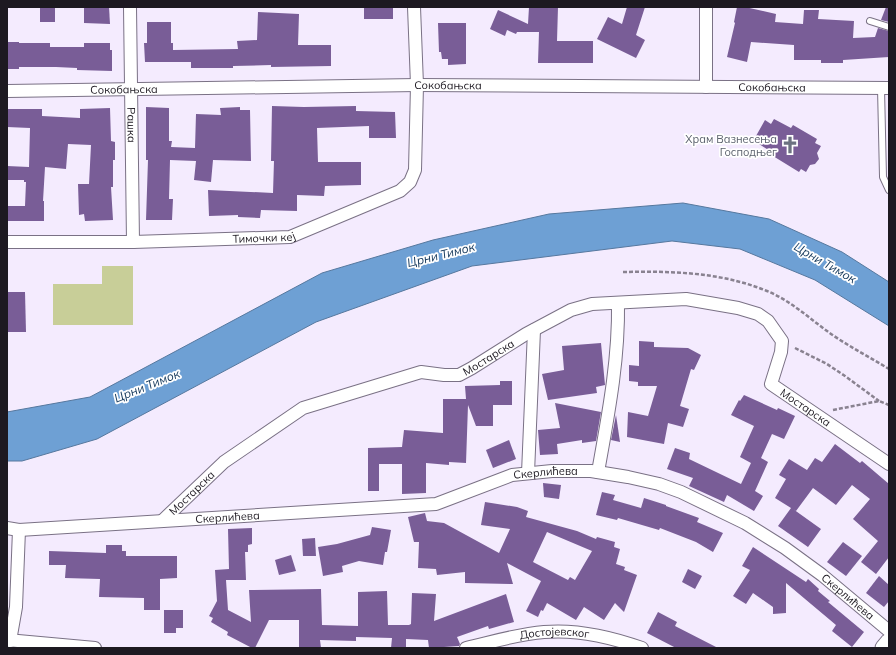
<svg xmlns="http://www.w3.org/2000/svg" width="896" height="655" viewBox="0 0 896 655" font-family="Mulish,sans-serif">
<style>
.green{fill:#c8ce98}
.water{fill:#6ea0d4;stroke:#56789e}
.building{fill:#795d97;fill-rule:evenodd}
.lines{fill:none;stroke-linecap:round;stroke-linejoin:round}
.lane-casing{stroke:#7a7185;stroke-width:8}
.street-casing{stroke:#7a7185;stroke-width:14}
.secondary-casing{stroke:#7a7185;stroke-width:19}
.path{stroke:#898290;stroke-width:2.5;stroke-dasharray:4 2;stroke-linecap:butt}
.lane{stroke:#fff;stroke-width:6}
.street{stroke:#fff;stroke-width:12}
.secondary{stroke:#fff;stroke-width:17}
.labels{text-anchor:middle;stroke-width:3.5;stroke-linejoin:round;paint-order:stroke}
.street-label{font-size:11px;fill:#1d1921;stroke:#fff}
.worship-label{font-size:11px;fill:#5b616d;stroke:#fff;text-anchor:end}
.water-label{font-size:12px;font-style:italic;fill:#13375a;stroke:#fff}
</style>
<rect width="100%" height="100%" fill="#f4ebfe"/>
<polygon class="green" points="102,266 133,266 133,325 53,325 53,284 102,284"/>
<polygon class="water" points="683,203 769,219 842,252 889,282 889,326 815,280 740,249 672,241 472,266 316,322 97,439 22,461 7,461 7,412 90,397 322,273 433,240 549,214"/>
<g class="building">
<rect x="40" y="7" width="15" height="15"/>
<polygon points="84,7 109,7 110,24 84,23"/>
<rect x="364" y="7" width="29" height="12"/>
<polygon points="529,7 558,7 557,41 593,41 593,63 538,63 539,32 517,32 516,34 507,30 505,36 490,29 498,10 528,24"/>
<polygon points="627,7 645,7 636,35 645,40 636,58 597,39 608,17 622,24"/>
<polygon points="737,7 745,7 776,14 775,22 803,24 804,10 819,10 818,19 854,21 853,38 875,37 878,28 889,31 889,57 843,60 843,63 821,63 821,60 794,60 794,45 751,42 747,62 727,57 735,23 734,22"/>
<polygon points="886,7 889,7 889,22 881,20"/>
<polygon points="258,12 299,14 298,45 331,45 331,66 271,67 271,65 233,66 233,68 191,68 191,62 145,62 144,43 147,43 147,22 171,22 171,43 173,43 173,50 238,49 237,41 257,40"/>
<polygon points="438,23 466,23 466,64 448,65 448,59 442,59 441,52 439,52"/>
<polygon points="7,42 19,42 19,43 50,43 50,47 84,47 84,43 110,43 110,50 112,50 112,71 77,70 77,68 56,67 19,67 19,69 7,69"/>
<polygon points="272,106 304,107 356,106 356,111 395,112 396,138 369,138 369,126 317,128 318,162 361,162 361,185 325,186 324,196 297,195 297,211 261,210 260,218 238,217 238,215 209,216 208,190 273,193 274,161 271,161"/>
<polygon points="146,107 169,108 169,141 172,141 171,147 195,148 196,114 221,115 220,108 240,107 240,110 250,110 251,161 213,160 211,182 194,180 196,161 170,160 169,199 173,199 172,220 146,220 148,160 146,160"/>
<polygon points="110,108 111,141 115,142 115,160 113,160 113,187 111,187 113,220 85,221 84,214 79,215 78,184 89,184 91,145 68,144 66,169 45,167 43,201 44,201 44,221 7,221 7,206 25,206 26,182 24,182 24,180 7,180 7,166 29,167 30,128 7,127 7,109 42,109 42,116 80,118 80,109"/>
<polygon points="774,119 791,128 793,125 817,139 815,143 821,146 817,153 819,159 815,164 810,165 806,172 801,169 799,172 773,156 775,154 759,144 762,140 756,136 765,120 771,124"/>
<polygon points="7,292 25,292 26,332 7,332"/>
<polygon points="639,341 654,342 654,347 688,348 701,355 694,370 691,369 680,406 689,409 683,427 668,423 664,444 627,437 628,412 648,416 657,386 638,386 638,382 629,381 629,365 639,366"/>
<polygon points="601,343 605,385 596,387 597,393 548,400 542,374 564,370 562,346"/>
<polygon points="500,381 512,381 512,405 493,405 493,426 476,426 468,405 466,463 449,462 449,465 426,463 426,493 402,494 402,464 379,464 379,491 368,491 368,448 402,447 404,430 443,433 443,399 466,399 465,386 500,385"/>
<polygon points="744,395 777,410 778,408 795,416 784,439 772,434 761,458 768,462 755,491 763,496 754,511 727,495 724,502 689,486 693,478 667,469 675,448 690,453 689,459 741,484 751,463 740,457 754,426 731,415 739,400 740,401"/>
<polygon points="555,403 601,412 596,441 582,443 582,440 557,444 558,454 540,455 538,430 560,428"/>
<polygon points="616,415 620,442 611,440"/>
<polygon points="509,440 516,459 493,468 486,450"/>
<polygon points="835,444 860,463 862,461 889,484 889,557 876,574 861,562 878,541 853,519 870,499 852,485 836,505 813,488 796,511 793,509 821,529 808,547 778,526 791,508 775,498 786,479 779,475 789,459 807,470 815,458 822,462"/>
<polygon points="543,483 561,485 559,499 544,497"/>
<polygon points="602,492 615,495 613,500 641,508 644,498 666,505 666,506 699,518 697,522 723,533 713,552 696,542 660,528 659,530 618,518 617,520 596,515"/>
<path d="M485 502 517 507 528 511 526 517 577 531 596 539 597 537 615 542 614 547 620 549 616 564 625 567 624 570 637 575 624 612 615 603 604 620 584 607 576 620 547 603 543 611 541 610 538 617 526 611 541 581 507 563 513 584 465 583V572L437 575 436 569 418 568 419 542H414L408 517 425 513 427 521 444 523 499 553 510 529 481 525ZM547 532 592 551 575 580 570 577 568 580 533 562Z"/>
<polygon points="372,527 391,530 387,552 385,552 383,565 359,561 342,566 343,572 323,576 318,547 337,544 370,535"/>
<polygon points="252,528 252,544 248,545 248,552 245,552 246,580 226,580 228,610 251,622 249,590 321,589 322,625 358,626 358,592 387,591 388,625 409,625 411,624 412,593 436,594 434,621 506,594 514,622 489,629 488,626 457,637 460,644 459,646 429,648 428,640 406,639 406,648 391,648 392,638 356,637 356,641 320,640 321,648 299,648 299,620 269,620 255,648 252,648 227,635 228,632 211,622 213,618 209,616 217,601 215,570 229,569 228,529"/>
<polygon points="315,538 316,556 303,556 302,539"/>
<polygon points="843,542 862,556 846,576 827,562"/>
<polygon points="106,545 122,545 122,551 126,551 126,556 177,556 177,578 160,579 160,610 144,610 144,598 99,597 100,579 65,578 66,565 49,565 49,551 106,553"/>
<polygon points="753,547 806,582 808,579 819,589 818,591 830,601 828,602 864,632 852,647 832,631 836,625 786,583 786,613 773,614 773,607 753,593 746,604 733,596 750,570 742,566"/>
<polygon points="291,555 296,571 279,575 275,560"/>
<polygon points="688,569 702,576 695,589 682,582"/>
<polygon points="879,576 889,585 889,601 884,607 866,593"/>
<polygon points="164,610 183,610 183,628 176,628 176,633 164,633"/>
<polygon points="658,612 677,622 675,626 718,648 676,648 647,633"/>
</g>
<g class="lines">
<g class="lane-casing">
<g id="lane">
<polyline points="870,21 889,27"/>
<polyline points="881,88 883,177 889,190"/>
</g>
</g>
<g class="street-casing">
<g id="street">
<path id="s1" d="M130 7 133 242"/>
<polyline points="706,87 706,7"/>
<path id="s2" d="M7 91 417 85 889 88"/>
<path id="s3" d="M7 242H133L290 237 400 191 410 182 415 170 417 85 414 7"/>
<path d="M598 472C608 416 619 360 618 303"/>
<polyline points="528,473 534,330"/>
<path id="s4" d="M162 521 224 462 303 408 421 372 444 375H459L472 368 526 334 571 310 592 304 686 299 738 308 758 314 768 321 782 341 781 352 771 384 889 464"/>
<path id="s5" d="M7 528 19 530 436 504 512 475 552 471H591L628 477 659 484 681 492 745 523 785 548 822 575 889 631"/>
<polyline points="7,640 95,648"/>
<polyline points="10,641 16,607 19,530"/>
<path id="s6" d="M466 648C492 642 518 634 544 632 577 629 611 637 642 648"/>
</g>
</g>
<g class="secondary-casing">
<polyline id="secondary" points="884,648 889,642"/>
</g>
<g class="path">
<path d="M623 272C672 271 721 272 767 291 792 301 812 321 834 336 852 348 871 358 889 369"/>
<polyline points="795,348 827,364 845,376 879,401"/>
<polyline points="833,410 879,401 889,405"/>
</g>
<use href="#lane" class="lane"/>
<use href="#street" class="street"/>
<use href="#secondary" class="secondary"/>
</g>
<defs>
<g id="church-bare" transform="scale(1.38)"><path d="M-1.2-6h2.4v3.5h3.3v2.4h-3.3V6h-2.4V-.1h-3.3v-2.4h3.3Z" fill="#6b7280" stroke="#fff" stroke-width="2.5" paint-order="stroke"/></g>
</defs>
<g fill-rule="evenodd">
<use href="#church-bare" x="790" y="145"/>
</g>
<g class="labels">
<g class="street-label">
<text dy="4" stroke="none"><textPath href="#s2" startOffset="441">Сокобањска</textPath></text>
<text dy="4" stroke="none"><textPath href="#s2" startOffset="765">Сокобањска</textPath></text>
<text dy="4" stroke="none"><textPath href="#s2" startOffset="117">Сокобањска</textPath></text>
<text dy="4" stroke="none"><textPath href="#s1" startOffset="118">Рашка</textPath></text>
<text dy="4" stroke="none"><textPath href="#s3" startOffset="257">Тимочки кеј</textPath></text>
<text dy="4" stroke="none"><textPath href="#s4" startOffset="377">Мостарска</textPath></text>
<text dy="4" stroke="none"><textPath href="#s4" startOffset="785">Мостарска</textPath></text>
<text dy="4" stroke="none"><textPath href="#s5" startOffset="545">Скерлићева</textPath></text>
<text dy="4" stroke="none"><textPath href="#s4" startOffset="41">Мостарска</textPath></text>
<text dy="4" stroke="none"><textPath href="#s5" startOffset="221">Скерлићева</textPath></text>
<text dy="4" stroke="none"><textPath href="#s5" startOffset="881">Скерлићева</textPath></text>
<text dy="4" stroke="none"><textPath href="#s6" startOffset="90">Достојевског</textPath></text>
</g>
<g class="worship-label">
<text x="777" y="143">Храм Вазнесења<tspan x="777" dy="13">Господњег</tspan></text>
</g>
<g class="water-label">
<text transform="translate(441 255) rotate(-14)" y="4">Црни Тимок</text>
<text transform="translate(825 263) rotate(30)" y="4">Црни Тимок</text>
<text transform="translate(147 386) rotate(-22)" y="4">Црни Тимок</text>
</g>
</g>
<rect width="896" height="655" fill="none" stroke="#1d1921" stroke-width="16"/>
</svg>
